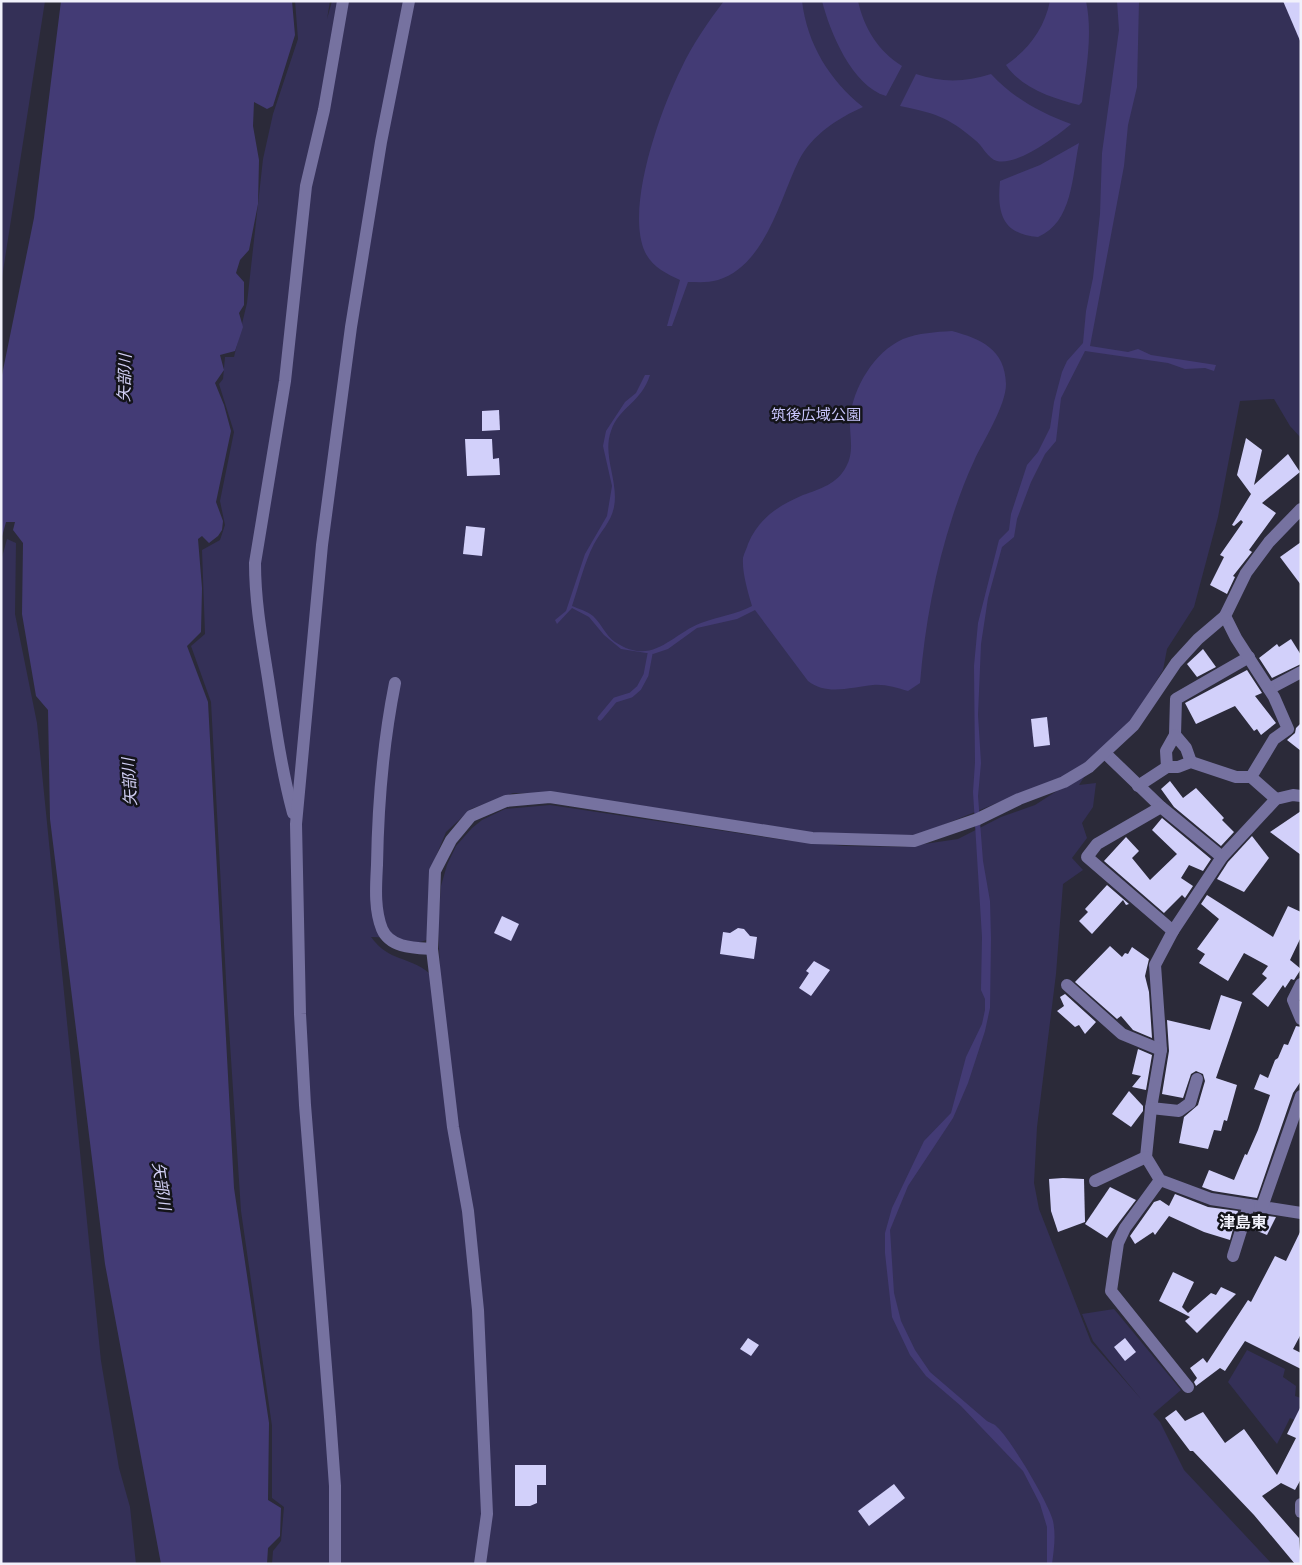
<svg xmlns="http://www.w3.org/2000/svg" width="1302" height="1565" viewBox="0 0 1302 1565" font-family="Arial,'Noto Sans JP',sans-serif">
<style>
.green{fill:#343057}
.water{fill:#433b75}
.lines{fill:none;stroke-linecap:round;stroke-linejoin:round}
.stream{stroke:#433b75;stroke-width:5}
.building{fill:#d2d0fa}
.minor{stroke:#7672a0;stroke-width:12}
.labels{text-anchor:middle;stroke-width:5;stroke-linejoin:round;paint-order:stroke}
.park-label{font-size:15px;fill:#c7c4fa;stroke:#14141a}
.water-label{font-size:16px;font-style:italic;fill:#d1cff4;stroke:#14141a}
.neighbourhood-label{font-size:16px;font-weight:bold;fill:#f1f1fb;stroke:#14141a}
</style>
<rect width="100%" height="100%" fill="#2b2a39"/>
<g class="green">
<polygon points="1,1 45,1 1,284"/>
<path d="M295 1H330L327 19 332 1H1301V438L1290 426 1274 399 1240 401 1218 517 1194 607 1167 649 1163 670 1134 717 1086 767 916 836 816 833 565 794 513 793 471 809 446 832 430 871 428 939C414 948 389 936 371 937 389 962 409 956 429 973L440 971 438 925 441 886 447 865 456 846 472 828 482 820 505 809 550 805 784 840 844 846 904 847 958 839 1001 817 1035 805 1088 771 1079 785 1096 783 1093 807 1082 823 1087 838 1072 858 1083 870 1063 884 1056 974 1037 1127 1034 1183 1039 1209 1091 1342 1141 1399 1093 1341 1082 1314 1114 1309 1181 1390 1153 1414 1160 1422 1184 1470 1272 1564H272L273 1551 281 1541 284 1507 272 1498V1426L241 1211 227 998 211 702 191 646 205 634 202 550 220 540 225 525 220 501 234 432 219 384 223 379 225 357H234L247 303 263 159 273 114 298 39Z"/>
<polygon points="7,539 16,543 15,614 37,723 101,1361 119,1468 130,1507 136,1564 1,1564 1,561"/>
<polygon points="1247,1350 1285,1369 1283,1377 1296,1386 1295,1396 1301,1398 1301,1423 1290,1418 1277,1444 1228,1382"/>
</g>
<g class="water">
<polygon points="61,1 292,1 295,35 273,106 267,109 254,102 253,126 259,160 258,204 249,250 240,260 236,273 244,282 244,305 239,313 243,327 235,351 220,355 224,370 215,383 224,405 231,431 216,502 223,521 222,530 218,536 209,543 202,536 198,539 202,588 201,632 187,646 208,702 234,1188 269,1423 268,1500 281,1508 280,1536 268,1548 267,1564 161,1564 105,1264 50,819 48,710 36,696 22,614 23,543 13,530 15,522 6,522 1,540 1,380 34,218"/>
<path d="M724 1H802C807 44 830 81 863 107 838 118 812 135 799 160 780 198 766 265 718 280 708 283 698 282 688 282L672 326H667L680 280C667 274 652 267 645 252 625 208 660 111 681 69 692 45 708 22 724 1Z"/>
<path d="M822 1H858C864 28 878 51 902 66L886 96C852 86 830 32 822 1Z"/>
<path d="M1050 1H1086C1093 34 1086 70 1082 102L1079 105C1054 99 1021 88 1006 65 1029 49 1044 29 1050 1Z"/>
<path d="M1117 1H1139L1137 87 1128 125 1124 166 1090 346 1128 352 1138 349 1151 355 1216 365 1214 371 1205 368 1185 369 1168 363 1085 351 1061 398 1056 441 1045 454 1031 482 1017 519 1014 537 1002 547 988 598 981 644 978 715 981 763 978 796 983 861 990 901 991 939 990 1008 985 1031 968 1083 953 1118 908 1186 890 1230 894 1293 901 1321 915 1350 930 1372 987 1421C990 1423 995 1424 997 1427 1010 1438 1049 1504 1053 1521 1056 1535 1054 1549 1052 1564H1047V1527L1040 1504 1023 1471 961 1406 926 1376 910 1355 892 1317 885 1253V1233L892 1208 924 1141 951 1113 966 1057 982 1024 985 1010V999L981 990 982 937 973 792 975 763 974 666 978 623 999 540 1009 530 1011 514 1027 465 1038 452 1050 428 1054 402 1062 372 1067 361 1083 343 1086 311 1093 278 1100 214 1102 153 1119 30Z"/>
<path d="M916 74C942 83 966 82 991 74 1013 98 1041 113 1071 124 1056 137 1017 166 997 161 988 159 982 145 975 140 947 116 934 113 900 106Z"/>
<path d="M1079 143C1072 176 1073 222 1038 237 1002 234 997 213 1000 181L1040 165Z"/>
<path d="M952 331C981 339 1005 349 1006 384 1006 406 983 441 974 461 966 478 959 497 953 515 935 570 925 625 920 683L908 691C897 688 885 684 873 685 851 687 827 696 808 681L755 610 737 619 697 628 668 649 653 654 621 649 604 635 589 617 572 608 557 624 555 620 566 611 585 554 607 516 612 486 603 446 606 431 625 402 636 393 645 375H650C641 403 619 407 611 431 602 456 619 481 614 507 611 522 601 531 594 544 584 563 579 586 572 606 579 609 587 611 593 616 601 623 606 636 615 642 653 667 670 635 701 623 719 616 735 615 752 606 748 592 742 573 743 558 744 553 747 548 748 544 759 518 778 506 803 495 820 489 837 484 846 467 855 451 849 435 850 418 853 388 874 352 903 339 919 333 935 332 952 331Z"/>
</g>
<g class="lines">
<polyline class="stream" points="600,718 615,700 631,695 639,688 646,675 650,654"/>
</g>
<g class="building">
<polygon points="1283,1 1301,1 1301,43"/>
<polygon points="499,410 500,430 482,431 482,411"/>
<polygon points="1246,438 1262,450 1254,485 1288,454 1300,472 1262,503 1276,513 1249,550 1252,552 1233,576 1235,577 1227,594 1210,585 1224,557 1220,555 1243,522 1241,520 1234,526 1232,525 1251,494 1237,475"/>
<polygon points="465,439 492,439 493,459 499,458 500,475 467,476"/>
<polygon points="466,526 485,528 482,556 463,554"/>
<polygon points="1301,542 1301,585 1280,557"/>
<polygon points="1291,639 1301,655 1301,664 1272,678 1259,658 1277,644 1279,647"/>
<polygon points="1203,649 1216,667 1197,677 1187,664"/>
<polygon points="1247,670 1262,693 1255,696 1276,723 1261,735 1257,729 1254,731 1235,706 1196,724 1185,703"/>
<polygon points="1047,717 1050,745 1034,747 1031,719"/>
<polygon points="1301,723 1301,751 1287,740 1295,733 1296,728"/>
<polygon points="1170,781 1183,798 1196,788 1224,818 1222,820 1234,832 1221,846 1174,807 1161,789"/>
<polygon points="1301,811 1301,855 1270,832"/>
<polygon points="1162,818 1211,859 1203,871 1189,865 1181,878 1193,886 1185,898 1182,895 1164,913 1104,861 1126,837 1139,851 1132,858 1150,880 1177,854 1152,830"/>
<polygon points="1252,836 1269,858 1244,892 1217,879 1228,862"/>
<polygon points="1107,885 1129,904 1126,905 1123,900 1092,934 1079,921 1088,912 1085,909"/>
<polygon points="1207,895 1273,937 1288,906 1301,912 1301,937 1290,960 1301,969 1294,980 1291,979 1285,988 1283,985 1268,1007 1252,994 1267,978 1262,974 1268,966 1244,953 1228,981 1199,963 1205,954 1197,949 1219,919 1201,904"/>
<polygon points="502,916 519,924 511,941 494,933"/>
<polygon points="738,928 744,929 750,936 757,937 754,959 720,954 723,932 730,933"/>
<polygon points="1110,946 1122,957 1125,953 1128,954 1132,947 1149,959 1145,976 1149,992 1152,1038 1133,1030 1121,1016 1117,1019 1075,982"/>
<polygon points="814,961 830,970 811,996 799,988 809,973 806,971"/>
<polygon points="1065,994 1096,1022 1085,1034 1079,1025 1075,1027 1057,1011 1064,1006 1060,997"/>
<polygon points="1221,995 1242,1002 1216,1078 1237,1085 1227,1121 1224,1120 1221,1131 1214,1130 1208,1149 1179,1143 1184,1117 1198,1105 1205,1081 1203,1074 1196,1071 1191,1074 1183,1098 1162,1094 1169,1051 1167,1020 1210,1030"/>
<polygon points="1296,1026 1301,1027 1301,1081 1293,1093 1257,1198 1213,1191 1202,1187 1209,1170 1234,1180 1245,1154 1247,1155 1258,1130 1270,1095 1254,1089 1260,1074 1268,1078 1275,1060 1278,1058 1284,1044 1288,1045"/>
<polygon points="1138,1049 1152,1055 1146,1090 1132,1087 1141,1076 1132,1074"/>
<polygon points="1129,1091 1143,1106 1143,1111 1131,1127 1112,1114"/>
<polygon points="1063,1178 1084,1179 1085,1222 1058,1232 1051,1211 1049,1179"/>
<polygon points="1110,1187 1136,1200 1107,1238 1085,1224"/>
<polygon points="1175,1194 1208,1207 1238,1211 1230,1240 1204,1232 1169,1216 1155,1235 1153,1232 1135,1244 1130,1236 1154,1202 1160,1200 1169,1206"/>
<polygon points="1255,1214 1276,1217 1267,1235 1250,1228"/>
<polygon points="1301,1230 1301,1334 1293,1349 1301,1353 1301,1369 1245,1341 1225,1371 1220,1368 1196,1386 1194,1382 1197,1378 1190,1368 1203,1358 1207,1363 1248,1300 1251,1302 1275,1256 1286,1261"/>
<polygon points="1173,1272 1194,1282 1182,1307 1188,1313 1211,1293 1216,1295 1221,1287 1236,1294 1197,1333 1185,1321 1190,1317 1159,1301"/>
<polygon points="748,1338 759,1345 751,1356 740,1349"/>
<polygon points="1125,1338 1136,1352 1125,1361 1114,1347"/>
<polygon points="1301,1406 1301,1479 1295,1490 1281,1483 1262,1496 1299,1538 1301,1564 1295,1564 1254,1515 1193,1451 1190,1451 1165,1418 1176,1410 1185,1421 1203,1412 1225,1443 1244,1429 1277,1475 1296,1438 1287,1434"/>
<polygon points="515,1465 546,1465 546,1485 537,1485 537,1503 530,1506 515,1506"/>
<polygon points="894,1484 905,1498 869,1526 858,1511"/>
</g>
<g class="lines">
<g class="minor">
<path d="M395 683C383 743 378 804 377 865 376 885 374 909 382 929 390 948 414 948 432 949"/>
<polyline points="1269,689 1301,672"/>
<polyline points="1105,753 1161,807 1222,857"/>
<polyline points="1191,762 1186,748 1175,735 1176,699 1249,657"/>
<polyline points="1167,767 1166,751 1175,735"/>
<polyline points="1138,786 1167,767 1178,767 1191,762 1236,777 1251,777"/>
<polyline points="1301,796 1293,795 1276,799 1222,857 1173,931 1155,965 1161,1050 1151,1108 1146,1157 1160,1180 1211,1199 1301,1213"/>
<polyline points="1276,799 1251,777 1274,739 1288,729 1274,697 1236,638 1225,616 1246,573 1269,542 1301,509"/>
<polyline points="1161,807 1097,844 1087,857 1173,931"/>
<path d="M293 813C281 768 275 723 268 678 262 640 255 602 255 563L285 381 306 186 324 110 343 1"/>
<polyline points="1301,984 1293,1000 1301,1019"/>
<polyline points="1067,985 1122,1034 1161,1050"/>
<polyline points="1151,1108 1179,1111 1190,1103 1197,1079"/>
<polyline points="1160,1180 1125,1228 1118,1243 1111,1291 1188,1387"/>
<polyline points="1095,1181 1146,1157"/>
<polyline points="1262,1207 1301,1096"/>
<polyline points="1233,1256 1249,1205"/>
<polyline points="1301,1504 1301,1512"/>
<polyline points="335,1564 335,1486 330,1417 305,1105 300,1014 296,824 322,545 351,327 381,142 409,1"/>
<polyline points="480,1564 487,1514 478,1310 468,1211 453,1127 432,949 435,871 451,840 471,816 506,801 550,797 812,838 914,841 978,819 1019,799 1064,782 1089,767 1134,725 1176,663 1198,639 1225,616"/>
</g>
</g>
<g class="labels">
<g class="park-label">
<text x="816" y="420">筑後広域公園</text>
</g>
<g class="water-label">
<text transform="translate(124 378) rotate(-88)" y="6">矢部川</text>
<text transform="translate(129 782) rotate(-93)" y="6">矢部川</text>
<text transform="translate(162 1186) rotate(82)" y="6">矢部川</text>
</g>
<g class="neighbourhood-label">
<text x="1243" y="1228">津島東</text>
</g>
</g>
<rect width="1302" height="1565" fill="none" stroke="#f1f1fb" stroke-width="5"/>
</svg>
